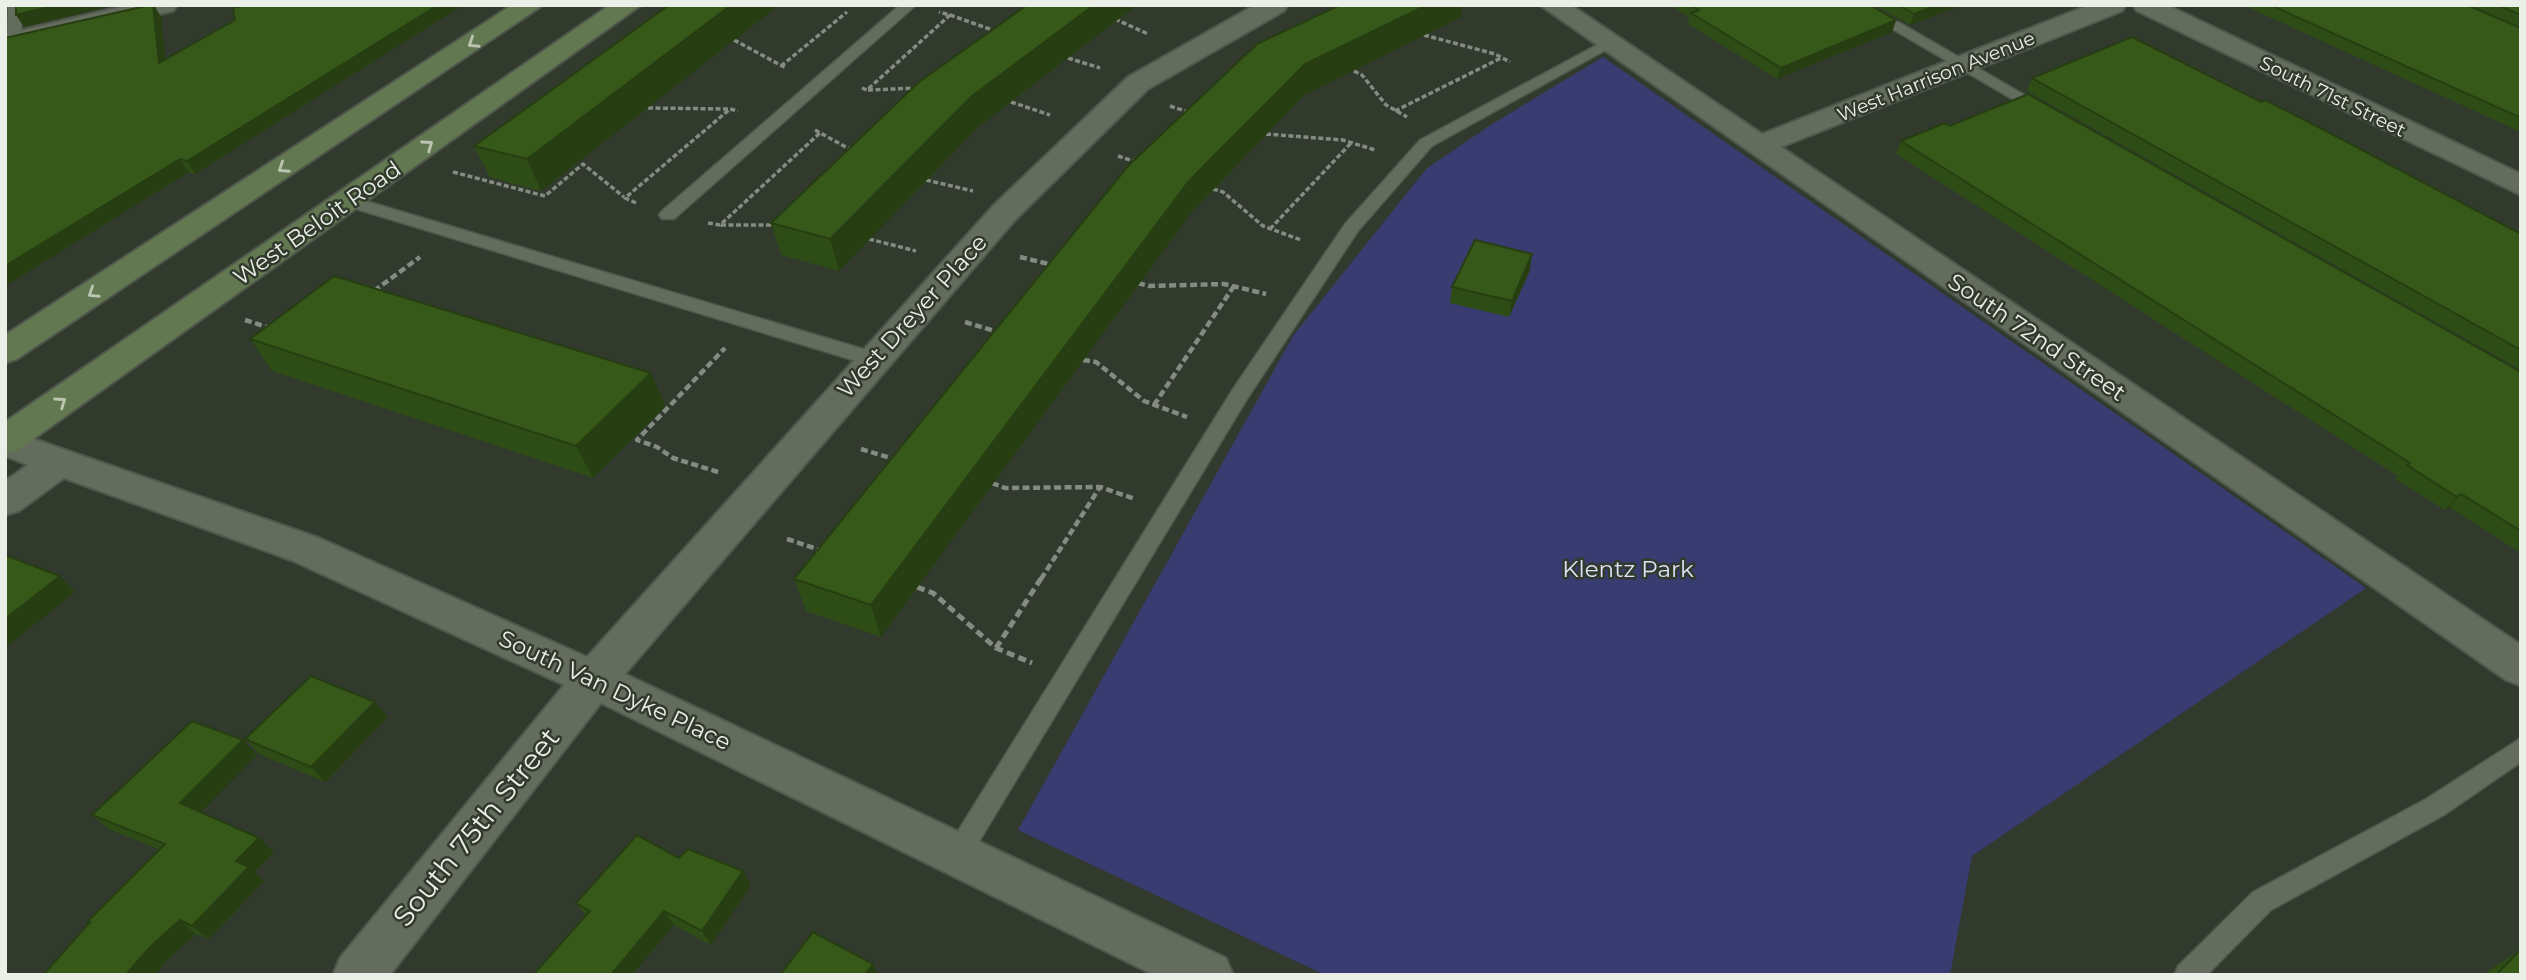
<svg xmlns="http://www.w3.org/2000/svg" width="2526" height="980" viewBox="0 0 2526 980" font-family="Montserrat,sans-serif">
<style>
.green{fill:#383c70}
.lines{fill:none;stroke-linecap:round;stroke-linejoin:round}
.lane-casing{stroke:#4f574c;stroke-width:3}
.street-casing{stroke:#4f574c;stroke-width:4}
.secondary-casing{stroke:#4f574c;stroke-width:4}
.path-far2{stroke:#848b80;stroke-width:3.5;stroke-dasharray:5 2.5;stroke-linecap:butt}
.path-far1{stroke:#848b80;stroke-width:4.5;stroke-dasharray:7 3.5;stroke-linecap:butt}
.path{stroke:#848b80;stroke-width:5;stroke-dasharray:8 4.5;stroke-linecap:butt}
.lane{fill:#636c5d;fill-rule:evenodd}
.street{fill:#636c5d;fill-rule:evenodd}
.secondary{fill:#627851;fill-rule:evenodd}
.wall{fill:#2e4d16}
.shaded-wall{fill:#263e12}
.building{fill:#36591a;stroke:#263e12;stroke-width:2}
.oneway{stroke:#bac5b2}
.labels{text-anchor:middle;stroke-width:5;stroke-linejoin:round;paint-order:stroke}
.far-street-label{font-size:19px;fill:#eaefe7;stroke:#313a2c}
.street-label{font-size:23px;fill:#eaefe7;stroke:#313a2c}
.park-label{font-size:23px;fill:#dee1f8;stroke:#313a2c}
.near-street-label{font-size:28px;fill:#eaefe7;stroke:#313a2c}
</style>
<rect width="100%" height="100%" fill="#313a2c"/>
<polygon class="green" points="1603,57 2366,588 1972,856 1950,975 1325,975 1018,830 1293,336 1426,169 1489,126"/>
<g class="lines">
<g class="lane-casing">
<g id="lane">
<polygon points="8,5 22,5 21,40 14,44 7,40"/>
<polygon points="900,5 916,5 674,219 662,219 659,215 662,211"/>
<polygon points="1851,5 1869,5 2052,111 2050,114 2038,114"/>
<polygon points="1608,39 1613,40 1613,46 1432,146 1358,231 1247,399 966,863 957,867 948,863 944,855 948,847 1233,389 1345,224 1420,140"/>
<polygon points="349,196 880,354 883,359 873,365 866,364 343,205 341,201"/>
<polygon points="2521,738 2521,762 2444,815 2271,910 2207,975 2174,975 2178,966 2253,892 2426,799"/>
</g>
</g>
<g class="street-casing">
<g id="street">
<polygon points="129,5 177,5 173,11 5,50 5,34"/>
<polygon points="1255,5 1288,5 1284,11 1148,89 1015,220 625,674 1226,958 1233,975 1154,975 601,703 390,975 333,975 340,958 564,685 291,560 64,478 19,511 5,515 5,481 28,465 5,456 5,429 319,538 587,657 993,206 1128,77"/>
<polygon points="1540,5 1571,5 1762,134 2089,5 2126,5 2122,11 1781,147 2521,645 2521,686 2506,680"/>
<polygon points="2133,5 2167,5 2521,174 2521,195 2137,11"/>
</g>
</g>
<g class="secondary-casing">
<g id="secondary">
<polygon points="512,5 543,5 17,359 5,363 5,335"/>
<polygon points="610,5 641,5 18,450 5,454 5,422"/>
</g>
</g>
<g class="path-far2">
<polyline points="950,15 998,32"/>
<polyline points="1115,19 1148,34"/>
<polyline points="1424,35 1495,54 1510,62"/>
<polyline points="734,40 786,68"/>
<polyline points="1068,58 1100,68"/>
<polyline points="781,66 847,12"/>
<polyline points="1354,71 1362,75 1386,105 1407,117"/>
<polyline points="862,88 867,90 950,15 939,12"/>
<polyline points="868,90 918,88"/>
<polyline points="1011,102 1050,115"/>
<polyline points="1170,106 1188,112"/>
<polyline points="648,108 730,109"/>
<polyline points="1395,111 1501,58"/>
<polyline points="815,130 853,151"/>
<polyline points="1266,134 1343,140 1375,150"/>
<polyline points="1118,156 1136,162"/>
<polyline points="453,172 545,196 583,164 624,197"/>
<polyline points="926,180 973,191"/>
<polyline points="1213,189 1223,192 1263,226 1301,240"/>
<polyline points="636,203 625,198 730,109 738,111"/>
<polyline points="708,223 720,225 821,132"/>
<polyline points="721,225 775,225"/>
<polyline points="1270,229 1351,143"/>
<polyline points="869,239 916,251"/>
</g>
<g class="path-far1">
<polyline points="1020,257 1053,265"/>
<polyline points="1138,283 1149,286 1224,284 1266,294"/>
<polyline points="374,291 420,257"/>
<polyline points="245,320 270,328"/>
<polyline points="965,322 998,332"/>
<polyline points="1083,360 1096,362 1144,401 1187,417"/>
<polyline points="1154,405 1234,286"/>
<polyline points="861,449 897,460"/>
<polyline points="718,472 673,458 657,447 637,440 725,348"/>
<polyline points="992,483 1005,488 1100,487 1135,499"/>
<polyline points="787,539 823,551"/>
<polyline points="1041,579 1100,487"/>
</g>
<g class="path">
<polyline points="917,587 933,593 996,648 1032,663"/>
<polyline points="996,648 1042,577"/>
</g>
<use href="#lane" class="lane"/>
<use href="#street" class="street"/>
<use href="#secondary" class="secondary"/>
</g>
<g class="wall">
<polygon points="154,5 161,17 165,59 235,20 246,5 463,5 195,174 189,172 5,286 5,38"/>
<polygon points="669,5 779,5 541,191 490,177 474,146"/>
<polygon points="1027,5 1137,5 978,127 839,271 781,255 771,223"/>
<polygon points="1340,5 1461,17 1304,95 1191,213 881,637 806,611 794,579"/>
<polygon points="1670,5 1870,5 1896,20 1892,32 1777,79 1688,24 1689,17"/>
<polygon points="1875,5 1962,5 1910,25"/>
<polygon points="2243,5 2467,5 2518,27 2468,5 2521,5 2521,132"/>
<polygon points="2032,78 2521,234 2521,370 2027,91"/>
<polygon points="1950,126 2521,372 2521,553 2449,507 2445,510 2395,479 2398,476 1896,154 1901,141"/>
<polygon points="1530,270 1509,317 1450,303 1452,287"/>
<polygon points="250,339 651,373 665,406 593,478 272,371"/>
<polygon points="375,702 388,717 325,782 259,754 245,739"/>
<polygon points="257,755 201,812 274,852 254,872 264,881 209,939 196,934 165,962 155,975 43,975 160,850 109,829 92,815"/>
<polygon points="743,871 751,885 711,945 674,925 632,975 533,975 586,916 576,903"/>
<polygon points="2521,949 2521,975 2485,975 2488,971"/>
</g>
<g class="shaded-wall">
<polygon points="56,5 116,5 24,27 16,15"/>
<polygon points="154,5 161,17 167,75 159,63"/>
<polygon points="438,5 463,5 195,174 187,161"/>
<polygon points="731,5 779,5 541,191 527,159"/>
<polygon points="1094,5 1137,5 978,127 839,271 830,239 972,96"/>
<polygon points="1427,5 1463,5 1461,17 1304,95 1191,213 881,637 871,605 1189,181 1305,64"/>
<polygon points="1937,5 1962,5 1910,25 1914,14"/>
<polygon points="1896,20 1892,32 1777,79 1781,68"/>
<polygon points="180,159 189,172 5,286 5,266"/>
<polygon points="1532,254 1530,270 1509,317 1512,301"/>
<polygon points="651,373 665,406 593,478 576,446"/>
<polygon points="2461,494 2449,507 2445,510 2457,497"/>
<polygon points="60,576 75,592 5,648 5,619"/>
<polygon points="375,702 388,717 325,782 311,767"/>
<polygon points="243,740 257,755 196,817 180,803"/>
<polygon points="259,838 274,852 254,872 264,881 209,939 192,926 236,861"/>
<polygon points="743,871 751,885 711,945 702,931"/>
<polygon points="664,911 674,925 632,975 611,975"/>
<polygon points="180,920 196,934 165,962 155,975 126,975 148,949"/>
<polygon points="873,964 878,975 865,975"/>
</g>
<g class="building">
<polygon points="16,5 56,5 16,15"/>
<polygon points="150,5 153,5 159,63 235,20 233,8 246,5 438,5 187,161 180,159 5,266 5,38"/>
<polygon points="669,5 731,5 527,159 474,146"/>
<polygon points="1027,5 1094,5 972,96 830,239 771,223 919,82"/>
<polygon points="1340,5 1427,5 1305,64 1189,181 871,605 794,579 1128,166 1257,44"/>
<polygon points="1691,5 1870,5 1896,20 1781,68 1691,13 1699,10"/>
<polygon points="1899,5 1937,5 1914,14"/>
<polygon points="2270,5 2467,5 2521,28 2521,118"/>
<polygon points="2497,5 2521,5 2521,15"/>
<polygon points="2132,37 2261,102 2265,100 2326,131 2521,234 2521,350 2032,78"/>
<polygon points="2028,94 2521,372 2521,531 2461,494 2457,497 2407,465 2410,463 1901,141 1945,123 1950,126"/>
<polygon points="1475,240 1532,254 1512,301 1452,287"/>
<polygon points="334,276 651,373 576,446 250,339"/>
<polygon points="5,555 60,576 5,619"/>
<polygon points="311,676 375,702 311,767 245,739"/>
<polygon points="192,721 243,740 180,803 259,838 236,861 249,867 192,926 180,920 148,949 126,975 43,975 90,922 88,921 165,844 92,815"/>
<polygon points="637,835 679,858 688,849 743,871 702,931 664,911 611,975 533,975 590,911 576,903"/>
<polygon points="813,932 873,964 865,975 780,975"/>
<polygon points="2521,949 2521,975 2496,975"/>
</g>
<defs><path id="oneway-chevron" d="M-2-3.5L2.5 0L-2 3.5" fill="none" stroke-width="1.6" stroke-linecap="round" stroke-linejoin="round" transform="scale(1.75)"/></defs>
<g class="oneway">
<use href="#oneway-chevron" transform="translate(473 43) rotate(147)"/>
<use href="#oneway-chevron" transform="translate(428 145) rotate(-35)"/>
<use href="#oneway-chevron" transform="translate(283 168) rotate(147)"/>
<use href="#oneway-chevron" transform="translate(93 293) rotate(147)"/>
<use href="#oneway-chevron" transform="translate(61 402) rotate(-35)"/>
</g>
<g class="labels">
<g class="far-street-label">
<text transform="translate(1936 76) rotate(-22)" y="7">West Harrison Avenue</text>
<text transform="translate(2333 96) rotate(26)" y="7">South 71st Street</text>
</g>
<g class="street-label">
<text transform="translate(317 223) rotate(-35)" y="8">West Beloit Road</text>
<text transform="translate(912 316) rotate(-48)" y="8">West Dreyer Place</text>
<text transform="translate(2037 337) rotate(34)" y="8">South 72nd Street</text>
<text transform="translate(615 690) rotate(25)" y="8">South Van Dyke Place</text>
</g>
<g class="park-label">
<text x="1628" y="577">Klentz Park</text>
</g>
<g class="near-street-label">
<text transform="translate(476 827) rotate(-51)" y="10">South 75th Street</text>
</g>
</g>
<rect width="2526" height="980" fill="none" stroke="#eaefe7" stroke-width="14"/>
</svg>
